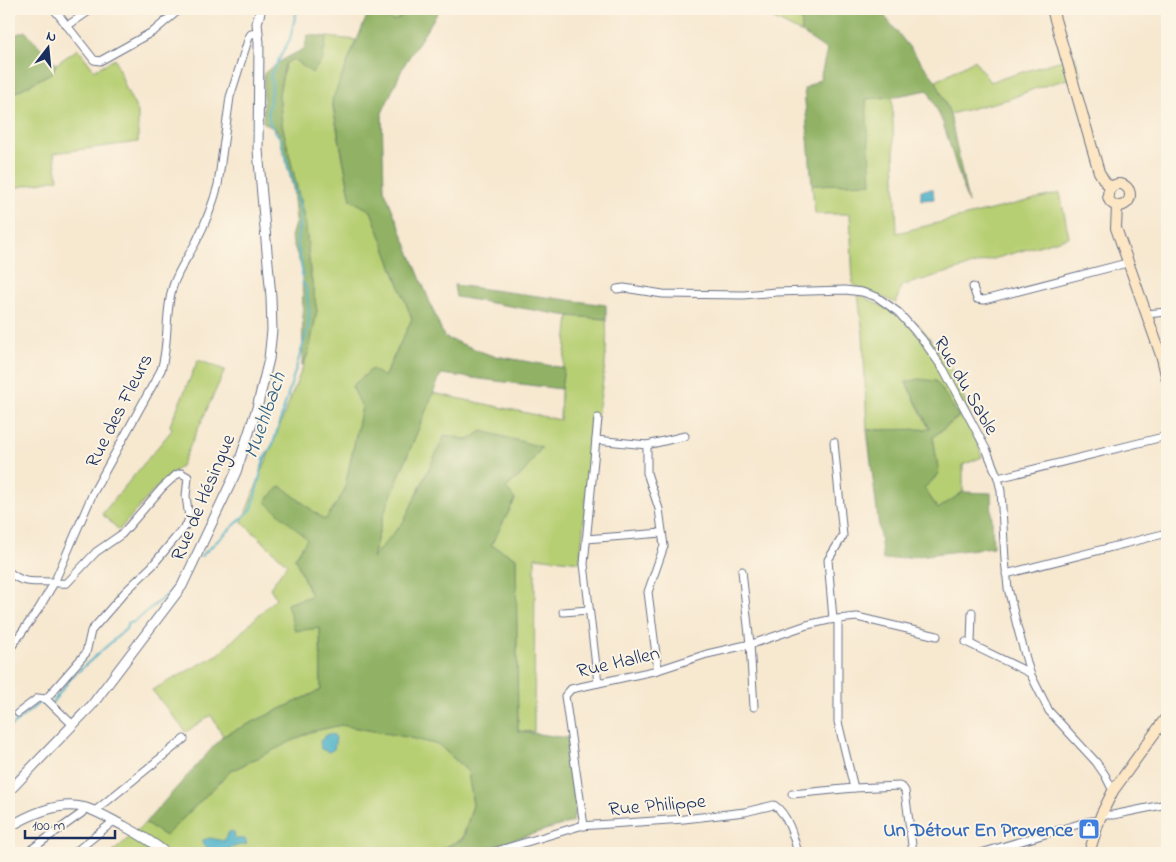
<svg xmlns="http://www.w3.org/2000/svg" width="1176" height="862" viewBox="0 0 1176 862" font-family="'Indie Flower',sans-serif">
<style>
.green{fill:#b7cf73;stroke:#697f68}
.forest{fill:#91b265;stroke:#567062}
.water{fill:#49b1c8;stroke:#327093}
.lines{fill:none;stroke-linecap:round;stroke-linejoin:round}
.stream{stroke:#49b1c8;stroke-width:2}
.minor-casing{stroke:#687086;stroke-width:9}
.tertiary-casing{stroke:#687086;stroke-width:11}
.secondary-casing{stroke:#687086;stroke-width:12}
.minor{stroke:#fff;stroke-width:7}
.tertiary{stroke:#fff;stroke-width:9}
.secondary{stroke:#fce6c4;stroke-width:10}
.labels{text-anchor:middle;stroke-width:4;stroke-linejoin:round;paint-order:stroke}
.street-label{font-size:20px;fill:#1b2f5e;stroke:#fcf5e5}
.shop-label{font-size:20px;font-weight:bold;fill:#366cbe;stroke:#fcf5e5;text-anchor:end}
.water-label{font-size:21px;font-style:italic;fill:#2b5c83;stroke:#fcf5e5}
</style>
<rect width="100%" height="100%" fill="#fcf5e5"/>
<filter id="ink" filterUnits="userSpaceOnUse"><feTurbulence type="fractalNoise" baseFrequency=".02" numOctaves="2"/><feDisplacementMap in="SourceGraphic" scale="10" xChannelSelector="R" yChannelSelector="G"/><feConvolveMatrix kernelMatrix="1 2 1 2 8 2 1 2 1" color-interpolation-filters="sRGB"/></filter>
<filter id="wash" filterUnits="userSpaceOnUse"><feTurbulence type="fractalNoise" baseFrequency=".0096" numOctaves="4" result="noise"/><feDisplacementMap in="SourceGraphic" scale="20" xChannelSelector="R" yChannelSelector="G"/><feGaussianBlur stdDeviation="1.12" result="paint"/><feColorMatrix in="noise" values="0 0 0 0 0 0 0 0 0 0 0 0 0 0 0 0 0 1.4 0 .05"/><feComposite in="paint" operator="in"/></filter>
<g filter="url(#wash)">
<rect width="100%" height="100%" fill="#f7e8d0"/>
<g class="green">
<polygon points="369,9 415,9 394,21 369,11"/>
<polygon points="754,9 796,9 801,13 802,33"/>
<polygon points="327,37 356,40 332,103 351,200 371,211 412,319 384,377 352,386 362,407 344,492 325,521 281,486 307,539 295,558 311,596 287,604 320,627 321,690 223,736 211,715 186,732 152,690 219,654 276,598 270,588 287,564 242,522 309,351 317,311 310,271 306,226 282,124 279,94 285,64 293,59 322,61"/>
<polygon points="78,49 94,70 115,59 127,91 138,112 138,142 54,153 58,179 9,189 9,96 53,72 56,64"/>
<polygon points="1075,56 1081,75 1034,89 1009,99 950,114 936,81 974,60 990,82"/>
<polygon points="892,97 897,233 1060,193 1069,237 901,286 896,303 853,285 850,214 815,214 812,185 870,183 866,99"/>
<polygon points="858,294 918,324 948,361 967,406 982,457 963,465 963,492 938,509 924,488 939,474 933,437 959,417 919,379 906,383 930,430 867,430 863,334"/>
<path d="M569 316 606 319C609 359 600 396 594 436 588 478 584 520 580 562L535 557 534 732 518 731 516 558 491 545 515 500 506 488 524 472 469 440 445 435 404 521 372 559 384 513 433 393 560 420 561 389Z"/>
<polygon points="198,360 225,370 181,466 155,489 119,530 102,514 172,430 170,425"/>
<polygon points="341,725 406,737 439,745 468,772 473,805 462,839 433,853 112,853 145,823 165,836 231,771 310,732"/>
</g>
<g class="forest">
<polygon points="415,9 440,9 404,65 382,113 384,189 444,337 490,355 564,368 561,389 441,374 384,513 372,558 404,521 445,435 469,440 482,431 542,447 524,472 506,488 515,500 491,545 516,558 518,731 567,738 576,809 572,822 470,853 433,853 463,839 473,805 468,771 439,745 406,737 341,725 310,732 231,771 165,836 145,823 223,736 321,690 320,628 295,631 287,604 311,596 295,558 307,539 265,501 281,486 325,520 344,492 362,407 352,386 372,369 384,377 412,319 371,211 351,200 332,100 369,11 394,21"/>
<polygon points="796,9 879,9 936,81 950,114 968,203 943,123 928,90 892,97 866,99 871,183 812,185 804,89 820,79 827,50 802,33 801,14"/>
<polygon points="25,31 56,64 53,72 9,96 9,37"/>
<polygon points="308,35 327,37 322,61 312,73 293,59 285,64 279,94 282,124 306,226 310,271 317,311 309,351 302,366 303,321 302,269 291,237 296,220 293,188 278,131 263,122 264,73 284,59 304,49"/>
<polygon points="454,285 606,305 606,319 569,316 456,297"/>
<polygon points="919,379 936,381 959,416 933,437 939,474 924,488 938,509 963,492 991,493 993,547 883,560 867,430 930,429 906,382"/>
</g>
<g class="water">
<polygon points="933,189 934,199 921,200 921,190"/>
<polygon points="328,734 334,735 336,738 334,749 329,752 321,749 320,741"/>
<path d="M232 831 234 833 235 839H245L247 844C243 845 237 845 234 847 226 850 222 853 213 853L203 844V840L210 838 224 841 229 832Z"/>
</g>
<g class="lines">
<g class="stream">
<polyline points="201,556 252,509 264,459 273,444 308,328 309,312 306,288 302,281 302,270 297,242 301,211 280,138 270,124 268,111 272,84 270,76 290,39 297,9"/>
<polyline points="52,703 71,678 126,629 128,623 134,622 170,592 187,566"/>
<polyline points="9,728 40,702 49,705"/>
</g>
</g>
</g>
<g filter="url(#ink)">
<g class="lines">
<g class="minor-casing">
<g id="minor">
<polyline points="54,9 94,60 100,61 154,31 180,9"/>
<polyline points="67,26 92,9"/>
<polyline points="973,287 977,299 984,300 1127,263"/>
<polyline points="617,289 624,288 663,294 744,295 776,292 845,290 862,292 877,297 898,312 922,339 944,370 987,451 998,478 1001,491 1005,560 1008,588 1017,626 1030,673 1049,711 1096,762 1105,775 1113,791"/>
<polyline points="1146,314 1167,312"/>
<polyline points="598,418 584,564 598,683"/>
<polyline points="596,440 647,445 685,436"/>
<polyline points="647,445 647,473 659,509 664,546 648,592 658,670"/>
<polyline points="998,478 1167,436"/>
<polyline points="586,539 662,533"/>
<polyline points="742,571 750,644 754,707"/>
<path d="M9 572C24 585 34 581 51 582 57 583 61 584 67 583L96 552 122 534 162 488 176 475 181 473 188 477 186 496 189 518 187 524 152 566 125 592 91 631 86 653 46 699 73 725"/>
<polyline points="1006,574 1167,533"/>
<polyline points="563,612 589,610"/>
<polyline points="833,619 828,560 843,536 834,442"/>
<polyline points="838,619 838,722 854,788"/>
<polyline points="966,642 1030,673"/>
<polyline points="971,643 972,612"/>
<path d="M9 650 38 610 54 583 93 493 161 370C170 342 164 313 173 286 178 270 188 257 196 242 205 224 213 204 218 185L230 97 249 37 251 34 258 33"/>
<polyline points="18,713 38,698 46,699"/>
<polyline points="792,794 854,788 899,786 903,788 905,791 913,853"/>
<polyline points="95,811 184,739"/>
<polyline points="1101,815 1113,815 1167,804"/>
<polyline points="584,826 565,696 571,689 658,670 707,654 755,643 807,625 829,620 857,617 937,636"/>
<polyline points="26,853 82,813 85,807"/>
<polyline points="74,853 114,821"/>
<path d="M490 853 580 826 684 819 745 812 774 805C788 814 794 838 798 853"/>
<polyline points="981,853 1086,822 1099,820"/>
</g>
</g>
<g class="tertiary-casing">
<g id="tertiary">
<polyline points="9,791 92,705 182,586 236,472 257,408 269,359 272,330 271,297 258,150 259,43 257,23 261,9"/>
<path d="M9 827C29 815 61 800 86 808 99 812 112 820 124 826 139 834 154 843 166 853"/>
</g>
</g>
<g class="secondary-casing">
<g id="secondary">
<polyline points="1052,9 1099,172 1105,182 1111,187"/>
<circle cx="1119" cy="195" r="11"/>
<polyline points="1117,207 1116,228 1162,358 1167,379"/>
<polyline points="1089,853 1101,815 1113,791 1167,716"/>
</g>
</g>
<use href="#minor" class="minor"/>
<use href="#tertiary" class="tertiary"/>
<use href="#secondary" class="secondary"/>
</g>
</g>
<defs>
<g id="shop-square" transform="scale(1.125)"><rect x="-9" y="-9" width="18" height="18" rx="4" fill="#3f7fe0" stroke="#fcf5e5"/><path d="M-5-2.5h2.3a2.7 3.5 0 0 1 5.4 0H5L5.5 6h-11ZM-1.5-2.5h3a1.5 2.3 0 0 0-3 0Z" fill="#fff"/></g>
</defs>
<g fill-rule="evenodd">
<use href="#shop-square" x="1089" y="829"/>
</g>
<g class="labels">
<g class="street-label">
<text transform="translate(967 385) rotate(60)" y="7">Rue du Sable</text>
<text transform="translate(118 410) rotate(-63)" y="7">Rue des Fleurs</text>
<text transform="translate(202 497) rotate(-67)" y="7">Rue de Hésingue</text>
<text transform="translate(618 661) rotate(-13)" y="7">Rue Hallen</text>
<text transform="translate(657 804) rotate(-5)" y="7">Rue Philippe</text>
</g>
<g class="shop-label">
<text x="1073" y="836">Un Détour En Provence</text>
</g>
<g class="water-label">
<text transform="translate(264 415) rotate(-71)" y="7">Muehlbach</text>
</g>
</g>
<rect width="1176" height="862" fill="none" stroke="#fcf5e5" stroke-width="30"/>
<g transform="translate(48 48) rotate(16)" stroke="#fcf5e5" stroke-width="4" paint-order="stroke">
<path d="M0-4L9 19L0 12L-9 19Z" fill="#1b2f5e"/>
<text y="-8" font-size="14" font-weight="bold" text-anchor="middle" fill="#1b2f5e">N</text>
</g>
<path d="M25 830v8h90v-8" fill="none" stroke="#1b2f5e" stroke-width="2.5"/>
<text x="32" y="830" font-size="15" fill="#1b2f5e" stroke="#fcf5e5" stroke-width="4" paint-order="stroke">100 m</text>
</svg>
